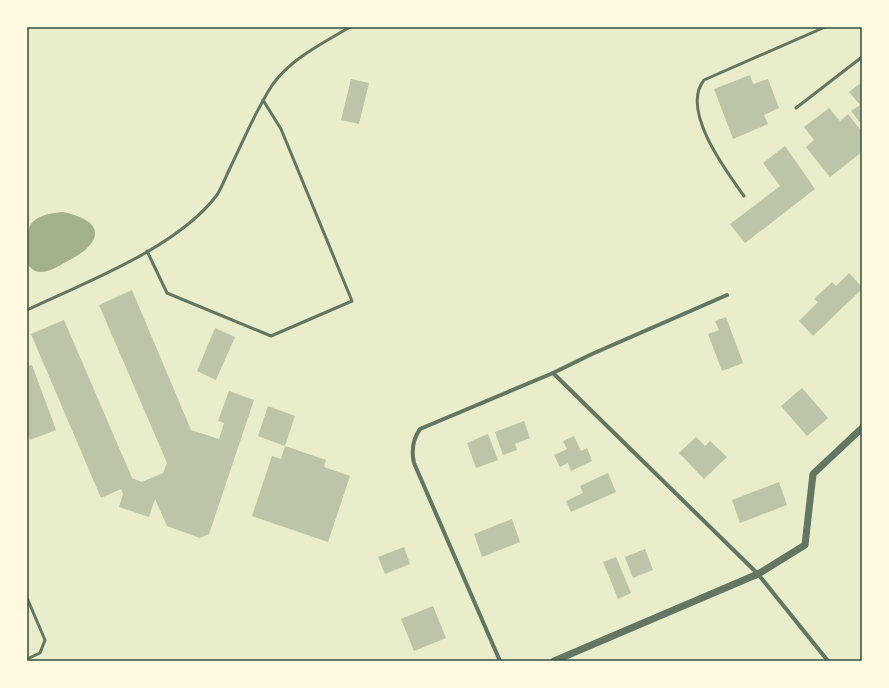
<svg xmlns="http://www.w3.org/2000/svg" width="889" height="688" viewBox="0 0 889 688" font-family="Lora,serif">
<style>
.water{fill:#a3b18a}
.building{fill:#bcc5a7}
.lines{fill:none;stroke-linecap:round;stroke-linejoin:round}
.service{stroke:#617663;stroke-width:3}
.minor{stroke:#617663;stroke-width:4}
.tertiary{stroke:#617663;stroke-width:7}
.neatline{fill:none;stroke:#344e41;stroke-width:1.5}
</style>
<rect width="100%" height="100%" fill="#e9edc9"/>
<path class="water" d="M62 212C109 221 102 244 66 262 57 267 49 272 40 272 34 272 31 268 27 264 27 231 22 216 62 212Z"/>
<g class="building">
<polygon points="750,75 753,84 768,79 779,108 764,115 768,124 733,139 714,89"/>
<polygon points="351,79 369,83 359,124 341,120"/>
<polygon points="862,82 862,125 851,111 860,105 849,92"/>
<polygon points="829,108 840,121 848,114 862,132 862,152 830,177 806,147 814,140 804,127"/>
<polygon points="785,146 815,189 745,243 730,224 780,186 763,163"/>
<polygon points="849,273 862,287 862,289 813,336 799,321 818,302 814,299 832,282 836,286"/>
<polygon points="132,290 191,430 219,439 224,423 218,421 229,391 254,400 209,534 200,538 167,526 155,499 149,517 119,507 123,494 121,489 101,498 31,334 64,320 132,478 142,482 163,473 167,463 99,305"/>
<polygon points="726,317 743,363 722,371 708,334 719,330 715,321"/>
<polygon points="215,328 235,337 216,380 197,371"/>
<polygon points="32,365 56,430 30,440 27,432 27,366"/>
<polygon points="802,388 828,418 807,436 781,406"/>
<polygon points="268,406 295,416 285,446 258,436"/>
<polygon points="524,421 530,438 515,444 517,450 503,455 495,432"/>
<polygon points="488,434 498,460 476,468 467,443"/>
<polygon points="574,436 581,451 587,448 592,461 571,471 568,463 560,467 554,455 567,449 563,441"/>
<polygon points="696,437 705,446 710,441 727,457 704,479 679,453"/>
<polygon points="285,446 326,460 324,467 350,476 328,542 252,516 272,456 281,459"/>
<polygon points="608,473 616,492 571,512 566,501 583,493 580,486"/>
<polygon points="779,482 787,505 740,523 732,500"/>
<polygon points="512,519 520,542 482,557 474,534"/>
<polygon points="404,547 410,564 385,574 378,557"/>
<polygon points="645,549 653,570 633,578 625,557"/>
<polygon points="616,557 631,593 618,599 603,562"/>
<polygon points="433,606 446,638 414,651 401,619"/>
</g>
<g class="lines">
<g class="service">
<polyline points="796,108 862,57"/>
<path d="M744 196C726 171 680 110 704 80L825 27"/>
<polyline points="147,251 167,293 271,336 352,301 281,129 263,100"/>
<path d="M27 310C86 282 177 248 217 195 222 187 226 176 230 168 244 140 256 109 273 84 292 58 323 43 350 27"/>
<polyline points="27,598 45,640 40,653 27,659"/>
</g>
<g class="minor">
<polyline points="553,373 758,574 828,661"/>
<path d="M500 661 414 463C411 450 413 439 420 429L553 373 592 354 727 295"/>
</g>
<polyline class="tertiary" points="554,661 758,574 805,545 813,474 862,428"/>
</g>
<rect width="889" height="688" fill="none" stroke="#fefae0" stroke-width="56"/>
<rect x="28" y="28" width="833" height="632" class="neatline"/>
</svg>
